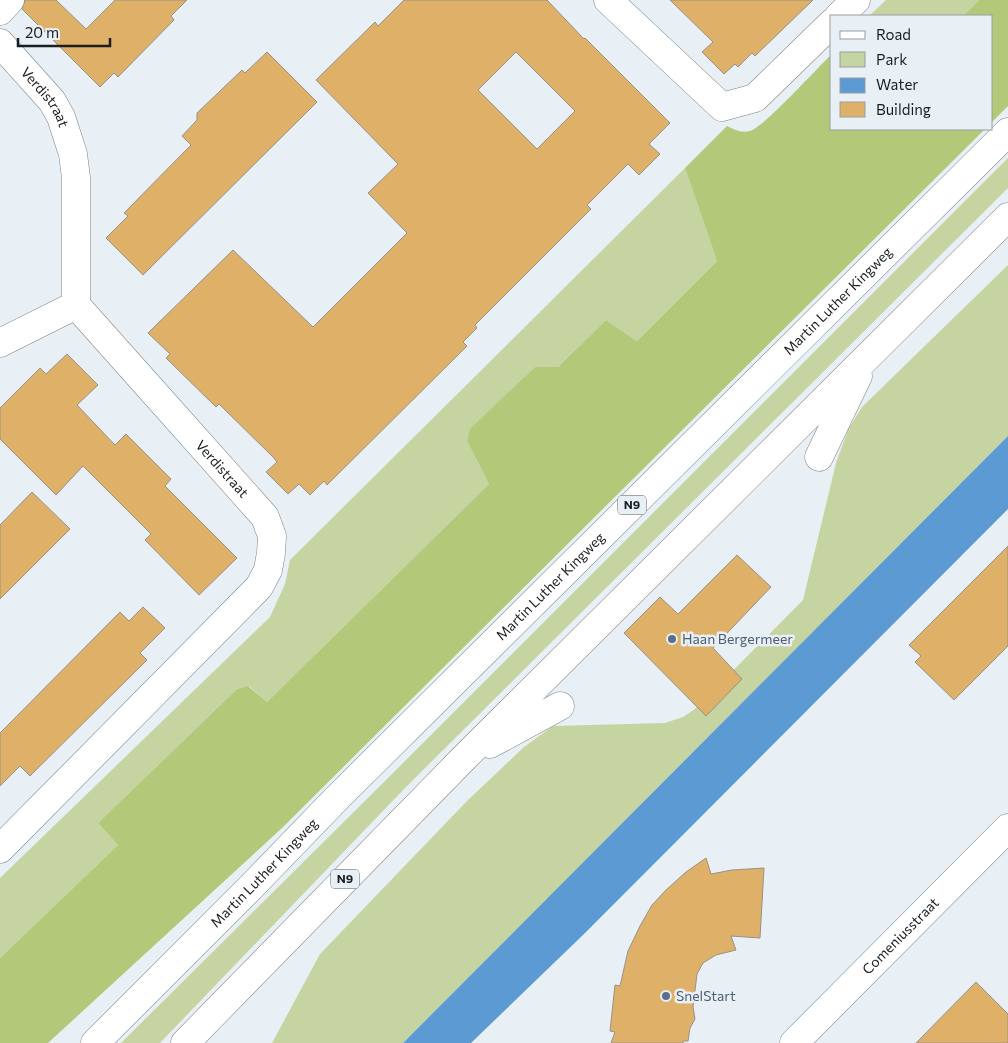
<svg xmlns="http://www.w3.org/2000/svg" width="1008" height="1043" viewBox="0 0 1008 1043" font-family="Commissioner,sans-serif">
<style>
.green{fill:#c5d4a0}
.forest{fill:#b3c879}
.water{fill:#5b9ad2}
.building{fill:#dfb168;stroke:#95918b;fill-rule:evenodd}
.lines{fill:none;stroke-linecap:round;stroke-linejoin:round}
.minor-casing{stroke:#7c8287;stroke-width:29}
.highway-casing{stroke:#7c8287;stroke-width:29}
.minor{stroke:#fff;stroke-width:28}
.highway{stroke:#fff;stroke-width:28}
.service-dot{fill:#5c6f8a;stroke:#e9f0f5;stroke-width:2}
.labels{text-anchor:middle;stroke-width:5;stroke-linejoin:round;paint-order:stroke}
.shield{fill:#e9f0f5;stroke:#595d60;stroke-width:1}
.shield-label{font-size:12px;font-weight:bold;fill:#1b1e20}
.street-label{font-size:14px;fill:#1b1e20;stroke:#e9f0f5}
.service-label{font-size:14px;fill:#4e5e75;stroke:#e9f0f5;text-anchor:start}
</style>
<rect width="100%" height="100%" fill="#e9f0f5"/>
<g class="green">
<polygon points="886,0 979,0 963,16 869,16"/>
<polygon points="1008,158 1008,188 404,789 160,1043 121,1043 386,780"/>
<polygon points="685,168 717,261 637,341 606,320 558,367 535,367 471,429 467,441 489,484 267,702 249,686 237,689 98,823 118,845 0,958 0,878 270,617 285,584 290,560"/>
<polygon points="1008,265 1008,436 403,1043 272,1043 320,954 467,801 524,747 553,726 665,723 683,717 695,709 803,600 836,463 848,430 862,407"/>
</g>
<g class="forest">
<polygon points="979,0 1008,0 1008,106 992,122 992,16 963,16"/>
<path d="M832 54V129H985L282 828 48 1043H0V958L118 845 98 823 237 689 248 686 267 702 489 484 467 441 470 429 535 367H558L606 320 637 341 717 261 685 168 727 126C735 130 741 133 750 131 763 128 818 67 832 54Z"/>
</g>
<polygon class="water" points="1008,436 1008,509 584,934 471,1043 403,1043"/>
<g class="building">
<polygon points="25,0 56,0 86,29 115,0 187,0 171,16 174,20 118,77 114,73 100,87 22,9"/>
<path d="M404 0H547L584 39 585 38 670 123 649 144 660 154 639 175 628 164 587 205 591 209 475 325 477 328 463 342 467 346 327 485 324 481 310 495 299 484 288 494 266 472 277 462 274 458 219 404 216 407 166 358 170 354 148 333 233 250 313 327 407 233 368 193 398 164 316 80 375 22 378 26ZM516 52 575 111 537 149 478 90Z"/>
<polygon points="670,0 813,0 755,56 752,53 738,67 735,64 724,74 702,52 713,42"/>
<polygon points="267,52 317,102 143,275 106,238 128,216 124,213 191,145 182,136 197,120 197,113 242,70 245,73"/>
<polygon points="67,354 98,385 77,405 115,445 126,434 171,479 165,486 237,558 199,595 145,540 151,534 83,466 56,495 0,439 0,408 40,368 46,374"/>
<polygon points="32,492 70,529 0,599 0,525"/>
<polygon points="1008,546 1008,646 954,700 915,662 921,656 909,645"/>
<polygon points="737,555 771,587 713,648 742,679 706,716 624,633 660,597 678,614"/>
<polygon points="143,607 165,628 140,653 147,660 30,776 20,766 0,786 0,733 120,612 129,621"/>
<polygon points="706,858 711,874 732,870 764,868 760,938 731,936 736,950 716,955 703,963 697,974 693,1007 695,1019 690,1028 688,1041 683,1041 683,1043 611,1043 615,1032 610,1031 615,985 620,986 628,951 640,926 652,905 666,890 686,872"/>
<polygon points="976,982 1008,1014 1008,1043 916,1043"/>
</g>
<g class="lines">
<g class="minor-casing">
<g id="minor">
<polyline points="608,0 722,107 755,98 832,23"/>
<polyline points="0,11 10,0"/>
<polyline points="839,16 856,0"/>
<path id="s1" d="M0 43 52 101 61 117 73 154 76 178V305L265 517 272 536 271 553 268 570 259 587 0 849"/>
<polyline points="0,343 76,305"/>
<path id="s2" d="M794 1043 1008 828"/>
</g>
</g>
<g class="highway-casing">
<g id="highway">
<polyline points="819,457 858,376"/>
<polyline points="490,744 560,706"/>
<path id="s3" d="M95 1043 250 888 337 798 1008 132"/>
<polyline points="185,1043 463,759 1008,217"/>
</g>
</g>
<use href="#minor" class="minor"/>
<use href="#highway" class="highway"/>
</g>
<g class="service-dot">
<circle cx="672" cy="639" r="5"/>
<circle cx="666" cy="996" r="5"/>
</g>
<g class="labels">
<g class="shield">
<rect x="618" y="495.5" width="28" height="19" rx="4"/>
<rect x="331" y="869.5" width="28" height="19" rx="4"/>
</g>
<g class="shield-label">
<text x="632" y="509">N9</text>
<text x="345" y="883">N9</text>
</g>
<g class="street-label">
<text dy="5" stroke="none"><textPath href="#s1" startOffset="71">Verdistraat</textPath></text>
<text dy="5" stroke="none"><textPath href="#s3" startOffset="1050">Martin Luther Kingweg</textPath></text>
<text dy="5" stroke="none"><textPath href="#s1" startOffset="506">Verdistraat</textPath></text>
<text dy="5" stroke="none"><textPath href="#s3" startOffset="645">Martin Luther Kingweg</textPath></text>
<text dy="5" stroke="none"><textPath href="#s3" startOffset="240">Martin Luther Kingweg</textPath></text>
<text dy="5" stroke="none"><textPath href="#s2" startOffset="151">Comeniusstraat</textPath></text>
</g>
<g class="service-label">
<text x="682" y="644">Haan Bergermeer</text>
<text x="676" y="1001">SnelStart</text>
</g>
</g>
<rect x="830" y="15" width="162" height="115" fill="#e9f0f5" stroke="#979ca0"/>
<rect x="840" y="31" width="25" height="8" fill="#ffffff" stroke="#979ca0"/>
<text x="876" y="40" font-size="15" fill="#1b1e20">Road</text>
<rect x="840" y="52" width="25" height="15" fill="#c5d4a0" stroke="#979ca0"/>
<text x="876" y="65" font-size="15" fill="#1b1e20">Park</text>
<rect x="840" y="78" width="25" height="15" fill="#5b9ad2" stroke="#979ca0"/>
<text x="876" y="90" font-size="15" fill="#1b1e20">Water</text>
<rect x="840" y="102" width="25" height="15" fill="#dfb168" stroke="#979ca0"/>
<text x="876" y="115" font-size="15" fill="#1b1e20">Building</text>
<path d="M18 38v8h92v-8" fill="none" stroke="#1b1e20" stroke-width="2.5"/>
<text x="25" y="38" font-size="15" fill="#1b1e20" stroke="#e9f0f5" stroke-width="4" paint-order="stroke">20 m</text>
</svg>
